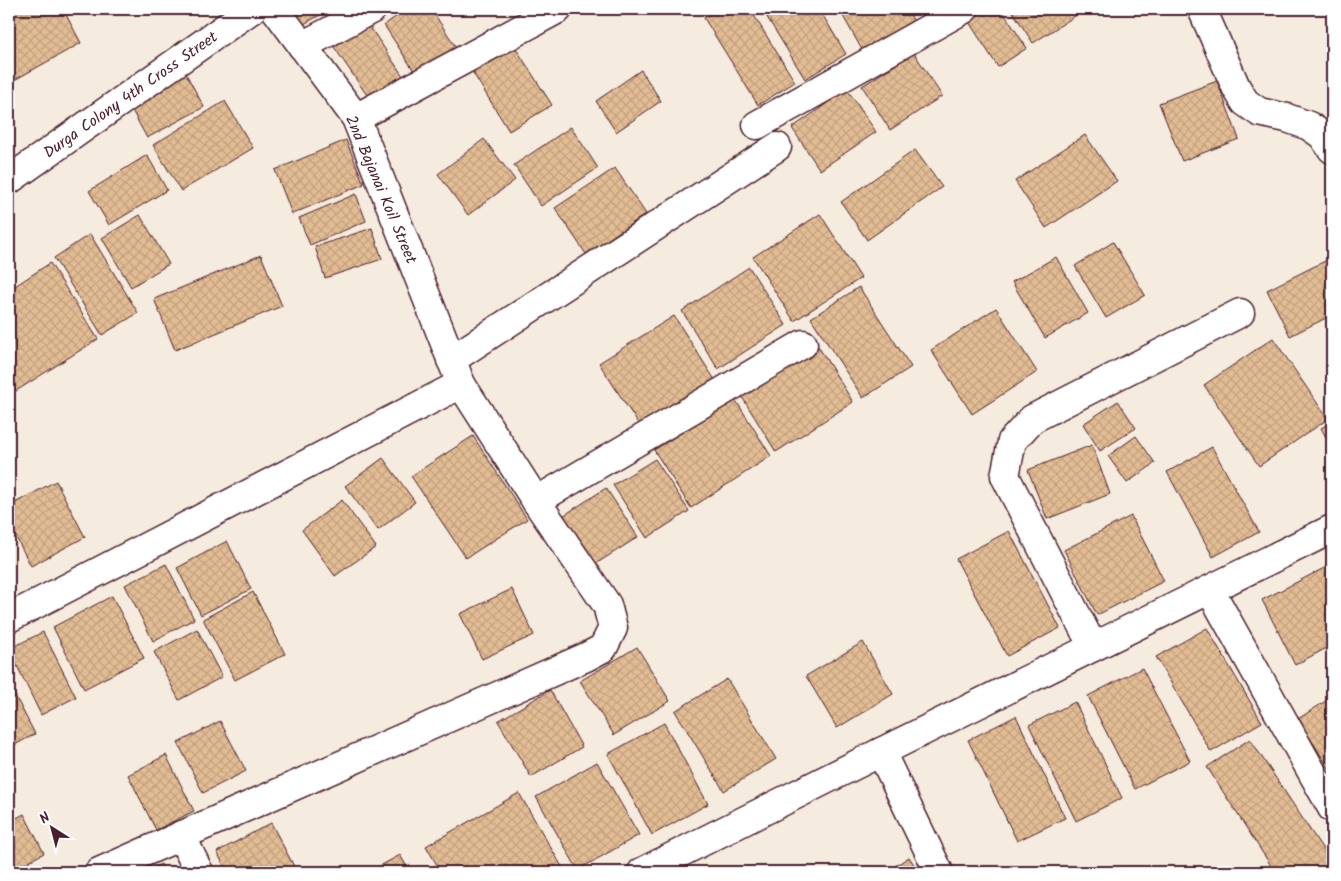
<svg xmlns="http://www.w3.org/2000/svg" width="1341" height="881" viewBox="0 0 1341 881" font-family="Kalam,sans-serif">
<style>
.building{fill:url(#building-cross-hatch);stroke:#4a1f2b}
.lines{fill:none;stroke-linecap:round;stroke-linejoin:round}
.minor-casing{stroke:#4a1f2b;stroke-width:31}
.minor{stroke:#fff;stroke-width:28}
.labels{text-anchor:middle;stroke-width:5;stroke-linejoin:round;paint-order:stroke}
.street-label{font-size:16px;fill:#4a1f2b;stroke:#fff}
</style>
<defs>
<pattern id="building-cross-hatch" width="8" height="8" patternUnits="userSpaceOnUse" patternTransform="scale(1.25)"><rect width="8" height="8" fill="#e2bc93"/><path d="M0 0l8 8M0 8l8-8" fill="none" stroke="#c3a17f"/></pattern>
</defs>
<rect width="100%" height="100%" fill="#f6ebdf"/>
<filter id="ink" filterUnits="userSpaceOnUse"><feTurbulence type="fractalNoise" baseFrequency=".02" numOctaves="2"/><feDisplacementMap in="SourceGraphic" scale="10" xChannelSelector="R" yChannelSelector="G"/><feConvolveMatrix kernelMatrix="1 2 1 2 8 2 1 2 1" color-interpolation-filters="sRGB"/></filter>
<g filter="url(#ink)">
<g class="building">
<polygon points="15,9 63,9 81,43 9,83 9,12"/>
<polygon points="281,9 331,9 293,30"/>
<polygon points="407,9 431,9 456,47 416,74 384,25"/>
<polygon points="719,9 750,9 795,82 758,105 704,18"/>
<polygon points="762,9 819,9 846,54 805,79"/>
<polygon points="839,9 907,9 917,27 865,55"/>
<polygon points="982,9 1001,9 1027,48 998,67 967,19"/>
<polygon points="1011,9 1086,9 1033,43"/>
<polygon points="368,24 407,82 373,104 334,47"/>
<polygon points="515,47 552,105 509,131 473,73"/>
<polygon points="914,53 942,96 890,130 862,86"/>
<polygon points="641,70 661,101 616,132 596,101"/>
<polygon points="185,72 204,107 147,138 128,103"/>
<polygon points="1217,81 1239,139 1182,161 1159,103"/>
<polygon points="847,89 876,132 820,170 792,128"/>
<polygon points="225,101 253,148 181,191 153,145"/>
<polygon points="571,127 598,168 541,206 514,165"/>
<polygon points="1085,135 1117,181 1046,228 1015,181"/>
<polygon points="484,139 515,180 468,215 438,174"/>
<polygon points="346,140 364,184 292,214 275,170"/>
<polygon points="915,150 942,187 867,240 841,202"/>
<polygon points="147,155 167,190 109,225 89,191"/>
<polygon points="615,168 646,214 586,254 555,208"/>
<polygon points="356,194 366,221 310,245 299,218"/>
<polygon points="820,214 861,278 794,321 753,257"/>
<polygon points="140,215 169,264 131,287 102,238"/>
<polygon points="372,228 382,259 325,278 315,247"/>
<polygon points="90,234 138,313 102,335 54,258"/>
<polygon points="1113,242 1145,295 1106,318 1075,266"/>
<polygon points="261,255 282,306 175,350 154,299"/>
<polygon points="1056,257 1088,313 1045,338 1012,282"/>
<polygon points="1329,259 1332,266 1332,315 1290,336 1267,290"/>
<polygon points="50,263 98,339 16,391 9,380 9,290"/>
<polygon points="749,267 786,325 718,369 682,311"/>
<polygon points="859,287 911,367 863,398 811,318"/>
<polygon points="996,308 1037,372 972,414 931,350"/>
<polygon points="674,316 715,380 641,428 599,363"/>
<polygon points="1273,338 1328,419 1259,466 1204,385"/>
<polygon points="816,343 853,402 776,452 739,392"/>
<polygon points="735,399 771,456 691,508 654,450"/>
<polygon points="1118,401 1136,428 1100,451 1083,424"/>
<polygon points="1332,422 1332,448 1321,428"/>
<polygon points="473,436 527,519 466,558 411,476"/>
<polygon points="1136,436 1155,463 1127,483 1108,456"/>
<polygon points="1092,445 1110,494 1047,519 1028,470"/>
<polygon points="1212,447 1259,532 1213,557 1167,472"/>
<polygon points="383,458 415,502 378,530 345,486"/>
<polygon points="655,459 689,511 647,538 613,485"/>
<polygon points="56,481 85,537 31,566 9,524 9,506"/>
<polygon points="606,488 638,537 594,565 563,516"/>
<polygon points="342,500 376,547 335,576 302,530"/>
<polygon points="1131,516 1164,581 1097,615 1064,550"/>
<polygon points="1009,531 1060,628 1007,656 956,559"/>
<polygon points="227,541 251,589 201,615 177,568"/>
<polygon points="166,564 194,619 153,641 125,585"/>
<polygon points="1332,564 1332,645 1295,665 1262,600"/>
<polygon points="512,589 534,635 482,659 460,614"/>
<polygon points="253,592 285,654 235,680 203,619"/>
<polygon points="112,596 144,658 84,689 53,627"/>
<polygon points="1207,628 1262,722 1211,752 1156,657"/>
<polygon points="197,629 222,677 179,700 154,652"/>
<polygon points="43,632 76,697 41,715 9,649"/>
<polygon points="863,642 893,694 837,728 806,676"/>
<polygon points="637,647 670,701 614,735 580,681"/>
<polygon points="1142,668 1190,761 1135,789 1088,696"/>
<polygon points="727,679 776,759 724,791 675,711"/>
<polygon points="9,684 35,734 9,748"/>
<polygon points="550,690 582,747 531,777 498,721"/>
<polygon points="1332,697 1332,773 1298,719"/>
<polygon points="1075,702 1122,798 1076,821 1029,725"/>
<polygon points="1016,716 1065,818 1017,841 968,740"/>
<polygon points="220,721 246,771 203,793 178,743"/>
<polygon points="664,723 708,804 652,835 608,754"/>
<polygon points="1250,739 1332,863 1319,872 1275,872 1207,767"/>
<polygon points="166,755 194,811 156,830 128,775"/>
<polygon points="597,762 639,835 578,870 536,797"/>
<polygon points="519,793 565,872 441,872 426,846"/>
<polygon points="24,814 44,853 9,872 9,822"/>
<polygon points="271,823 297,872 227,872 217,852"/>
<polygon points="400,855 410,872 369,872"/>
<polygon points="909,857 919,872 886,872"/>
<polygon points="161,864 165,872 145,872"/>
</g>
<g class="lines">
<g class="minor-casing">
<g id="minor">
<polyline points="1202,9 1236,87 1245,102 1259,112 1287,118 1309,126 1322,135 1332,149"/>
<polyline points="302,46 372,9"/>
<polyline points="356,118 558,9"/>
<polyline points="757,125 964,9"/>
<polyline points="9,180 252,9"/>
<polyline points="451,360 777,147"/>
<polyline points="536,501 803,344"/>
<polyline points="1210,590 1332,808"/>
<polyline points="9,618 461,384"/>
<polyline points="1093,647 1005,476 1012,441 1032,419 1240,313"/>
<polyline points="881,752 939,872"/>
<polyline points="181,835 199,872"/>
<polyline points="99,872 586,657 603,648 613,628 607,605 536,501 461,384 356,118 275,9"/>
<polyline points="642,872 881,752 1332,529"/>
</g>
</g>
<use href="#minor" class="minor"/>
</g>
</g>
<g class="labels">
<g class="street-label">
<text transform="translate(130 94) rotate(-35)" y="6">Durga Colony 4th Cross Street</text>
<text transform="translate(382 189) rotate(67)" y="6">2nd Bajanai Koil Street</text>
</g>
</g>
<rect width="1341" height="881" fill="none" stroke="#fff" stroke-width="30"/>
<rect x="15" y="15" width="1311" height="851" fill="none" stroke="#4a1f2b" stroke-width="2" filter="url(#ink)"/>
<g transform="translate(52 828) rotate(324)" stroke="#ffffff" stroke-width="4" paint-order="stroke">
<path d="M0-4L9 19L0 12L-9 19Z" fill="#4a1f2b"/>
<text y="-8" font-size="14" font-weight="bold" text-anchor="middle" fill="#4a1f2b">N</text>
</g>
</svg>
